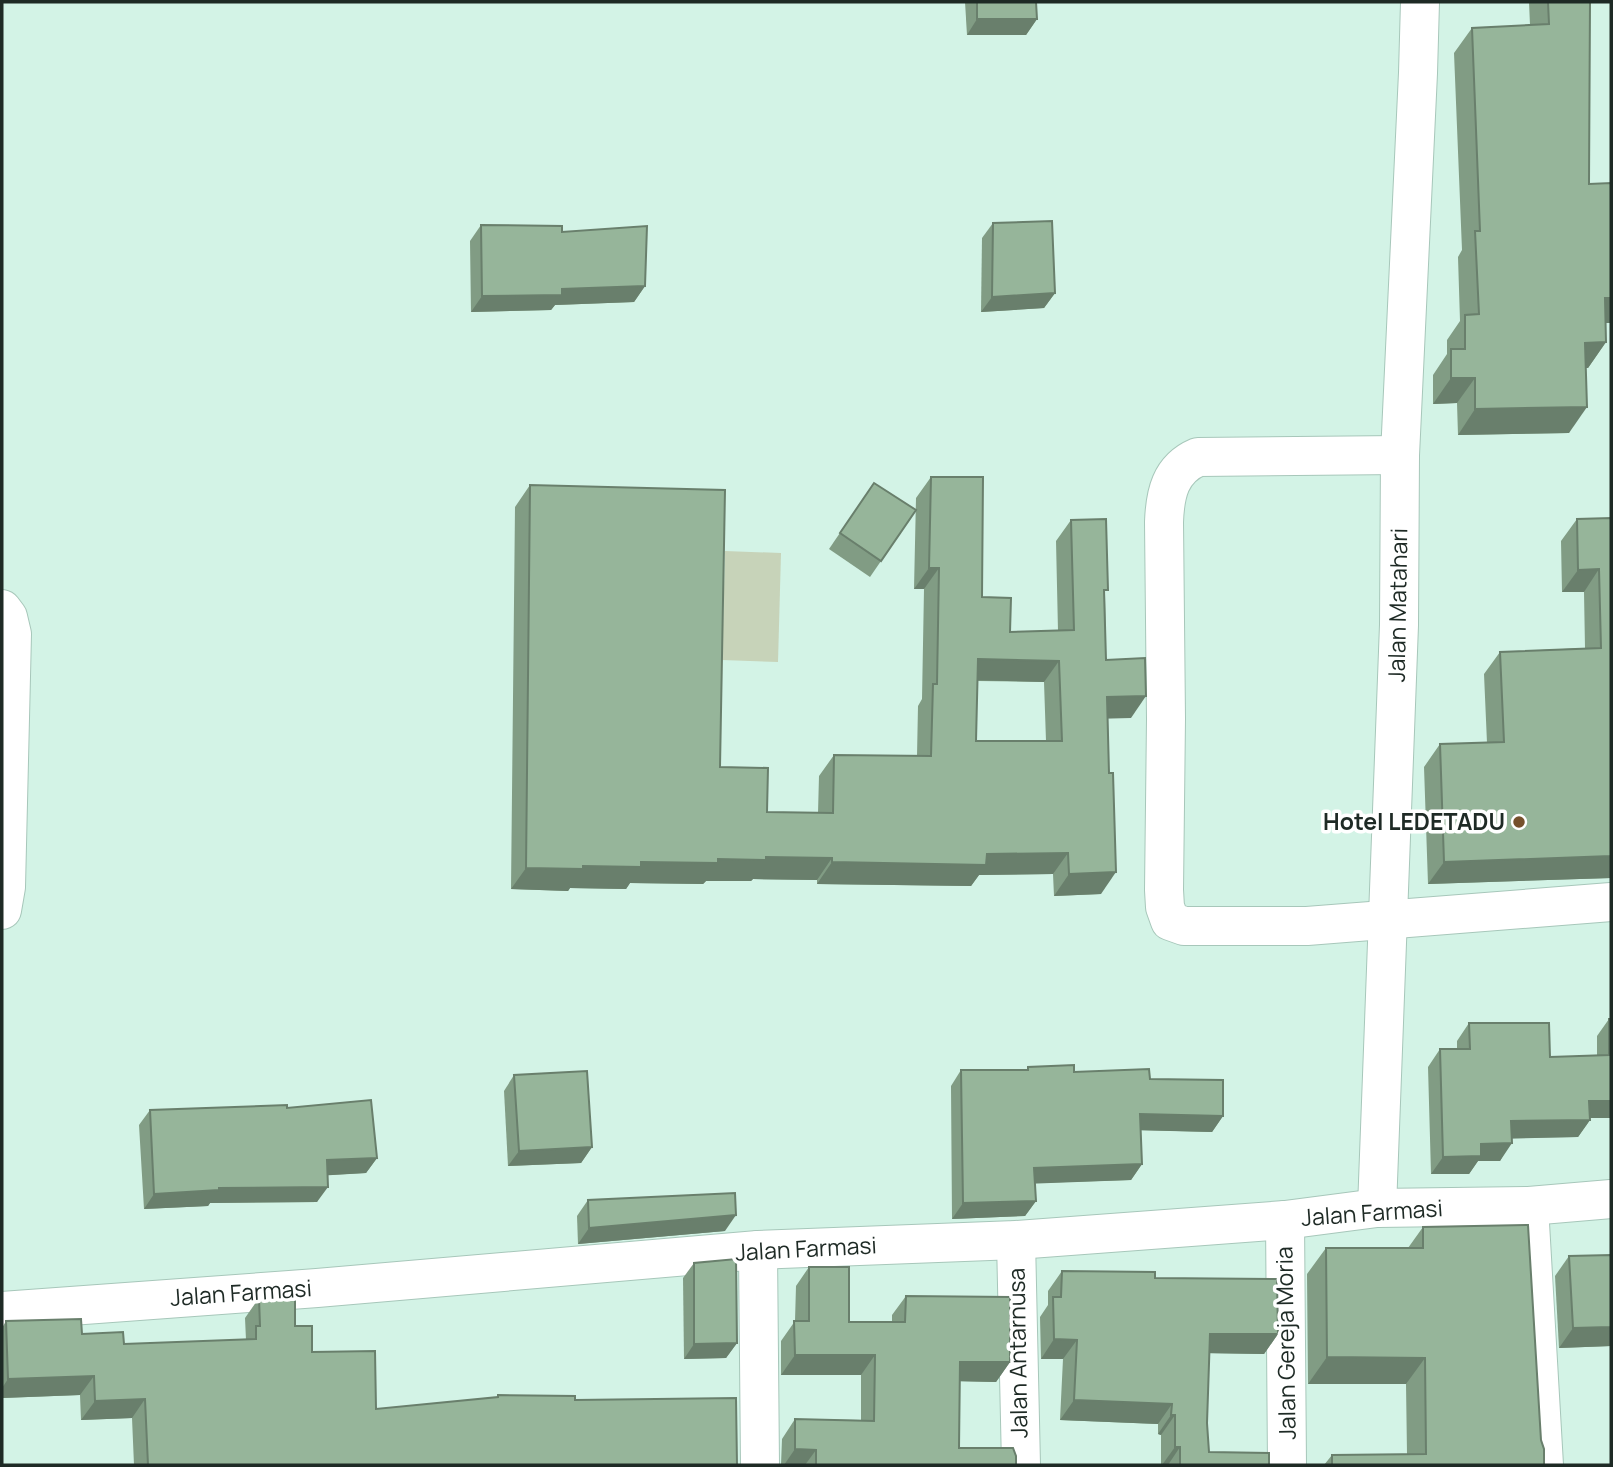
<svg xmlns="http://www.w3.org/2000/svg" width="1613" height="1467" viewBox="0 0 1613 1467" font-family="Manrope,sans-serif">
<style>
.green{fill:#c7d3b9}
.lines{fill:none;stroke-linecap:round;stroke-linejoin:round}
.minor-casing{stroke:#a7c7ba;stroke-width:40}
.minor{stroke:#fff;stroke-width:38}
.wall{fill:#819c84;fill-rule:evenodd}
.shaded-wall{fill:#697f6c}
.building{fill:#96b59a;stroke:#697f6c;stroke-width:2;fill-rule:evenodd}
.poi-dot{fill:#76502c;stroke:#fff;stroke-width:2.5}
.labels{text-anchor:middle;stroke-width:7;stroke-linejoin:round;paint-order:stroke}
.street-label{font-size:23px;fill:#1e2a25;stroke:#fff}
.poi-label{font-size:23px;font-weight:bold;fill:#1e2a25;stroke:#fff;text-anchor:end}
</style>
<rect width="100%" height="100%" fill="#d3f3e6"/>
<polygon class="green" points="725,551 781,553 778,662 722,660"/>
<g class="lines">
<g class="minor-casing">
<g id="minor">
<path d="M1400 455 1198 457C1170 469 1165 494 1164 522L1166 719 1164 890 1165 907 1170 921 1184 926H1307L1611 902"/>
<polyline points="2,609 8,617 12,634 6,887 2,910"/>
<polyline points="1529,1206 1544,1465"/>
<polyline points="1377,1208 1399,625 1400,455 1418,73 1420,2"/>
<polyline points="1285,1220 1287,1465"/>
<polyline points="1016,1240 1021,1465"/>
<polyline points="758,1250 760,1465"/>
<polyline points="2,1311 317,1288 758,1250 1016,1240 1285,1220 1377,1208 1529,1206 1611,1199"/>
</g>
</g>
<use href="#minor" class="minor"/>
</g>
<g class="wall">
<polygon points="965,2 1036,2 1037,19 1026,35 967,35"/>
<polygon points="1529,2 1590,2 1589,184 1605,323 1606,342 1588,368 1586,368 1569,433 1458,435 1457,403 1433,404 1433,375 1447,354 1447,340 1460,321 1458,257 1462,250 1454,53 1472,28 1530,25"/>
<polygon points="993,223 1055,293 1044,308 981,312 982,238"/>
<polygon points="481,225 562,232 645,286 634,302 555,305 551,310 471,312 470,241"/>
<path d="M931 477 982 597 1010 632 1058 631 1056 541 1071 520 1105 595 1106 660 1131 718H1108L1109 773 1101 894 1054 896 1053 874 979 875 971 886 817 884V880L753 879 751 881H706L703 884 630 883 626 889 570 888 568 891 511 889 515 507 530 485 720 767 767 812 818 813 819 776 834 755 917 756 918 706 922 699 924 589H914L916 498ZM977 681 1044 682 1046 741H976Z"/>
<polygon points="874,483 916,510 870,577 829,549"/>
<polygon points="1611,518 1611,878 1428,884 1424,767 1440,744 1487,743 1484,674 1500,652 1585,648 1584,592 1562,592 1561,541 1577,519"/>
<polygon points="1609,1019 1611,1118 1590,1118 1590,1120 1578,1137 1512,1138 1500,1161 1478,1161 1469,1174 1431,1174 1428,1067 1440,1049 1457,1049 1457,1041 1469,1023 1550,1057 1597,1055 1597,1036"/>
<polygon points="1028,1067 1150,1079 1223,1116 1212,1132 1141,1130 1142,1164 1131,1180 1035,1183 1036,1201 1025,1216 952,1219 951,1086 961,1070 1027,1070"/>
<polygon points="514,1075 592,1147 581,1163 508,1166 504,1091"/>
<polygon points="287,1108 377,1158 366,1173 328,1175 317,1202 210,1203 208,1206 144,1209 139,1125 150,1110"/>
<polygon points="588,1200 725,1231 578,1244 577,1216"/>
<polygon points="1423,1227 1541,1440 1544,1465 1324,1465 1332,1455 1407,1454 1406,1384 1308,1384 1307,1274 1326,1248 1408,1248"/>
<polygon points="1569,1256 1611,1346 1559,1348 1555,1276"/>
<polygon points="694,1263 737,1343 726,1358 684,1359 683,1278"/>
<polygon points="809,1267 849,1322 892,1322 892,1315 906,1296 1010,1362 996,1382 960,1381 959,1448 1016,1465 781,1465 782,1439 795,1419 861,1420 861,1375 781,1375 781,1341 795,1321 796,1286"/>
<polygon points="1062,1271 1155,1278 1278,1334 1264,1354 1209,1353 1207,1423 1209,1452 1269,1465 1161,1465 1161,1435 1158,1434 1158,1424 1060,1420 1063,1359 1041,1359 1040,1317 1048,1305 1048,1291"/>
<polygon points="259,1298 295,1326 312,1352 376,1409 496,1397 498,1395 575,1400 737,1465 134,1465 132,1418 81,1420 80,1395 2,1398 2,1328 6,1321 82,1334 124,1344 246,1340 245,1318"/>
</g>
<g class="shaded-wall">
<polygon points="977,19 1037,19 1026,35 967,35"/>
<polygon points="645,286 634,302 555,305 551,310 471,312 482,296 562,289"/>
<polygon points="1055,293 1044,308 981,312 992,297"/>
<polygon points="1605,298 1611,298 1611,323 1587,323"/>
<polygon points="1606,342 1588,368 1568,368 1585,343"/>
<polygon points="1451,378 1475,378 1457,403 1433,404"/>
<polygon points="1587,407 1569,433 1458,435 1475,409"/>
<polygon points="929,568 939,568 924,589 914,589"/>
<polygon points="1599,569 1584,592 1562,592 1578,570"/>
<polygon points="978,659 1059,661 1044,682 963,680"/>
<polygon points="1146,696 1131,718 1092,719 1107,697"/>
<polygon points="1068,853 1053,874 979,875 971,886 817,884 832,862 987,854"/>
<polygon points="1611,856 1611,878 1428,884 1444,862"/>
<polygon points="766,857 832,858 817,880 753,879 751,881 706,881 703,884 630,883 626,889 570,888 568,891 511,889 526,868 583,866 641,862"/>
<polygon points="1116,872 1101,894 1054,896 1069,874"/>
<polygon points="1589,1101 1611,1101 1611,1118 1577,1118"/>
<polygon points="1140,1114 1223,1116 1212,1132 1129,1130"/>
<polygon points="1590,1120 1578,1137 1499,1139 1511,1121"/>
<polygon points="1512,1143 1500,1161 1478,1161 1469,1174 1431,1174 1443,1157 1481,1144"/>
<polygon points="592,1147 581,1163 508,1166 519,1151"/>
<polygon points="377,1158 366,1173 316,1176 327,1160"/>
<polygon points="1142,1164 1131,1180 1024,1184 1034,1168"/>
<polygon points="328,1187 317,1202 210,1203 208,1206 144,1209 154,1194 219,1188"/>
<polygon points="1036,1201 1025,1216 952,1219 963,1203"/>
<polygon points="736,1215 725,1231 578,1244 589,1228"/>
<polygon points="1611,1327 1611,1346 1559,1348 1573,1328"/>
<polygon points="1210,1334 1278,1334 1264,1354 1196,1353"/>
<polygon points="1054,1339 1077,1340 1063,1359 1041,1359"/>
<polygon points="737,1343 726,1358 684,1359 694,1344"/>
<polygon points="795,1355 875,1355 861,1375 781,1375"/>
<polygon points="1327,1357 1425,1358 1406,1384 1308,1384"/>
<polygon points="960,1362 1010,1362 996,1382 946,1381"/>
<polygon points="94,1376 80,1395 2,1398 2,1388 8,1379"/>
<polygon points="145,1399 132,1418 81,1420 95,1401"/>
<polygon points="1074,1400 1172,1404 1158,1424 1060,1420"/>
<polygon points="1171,1415 1175,1415 1161,1435 1158,1434"/>
<polygon points="1175,1447 1180,1447 1168,1465 1162,1465"/>
<polygon points="795,1449 816,1450 805,1465 784,1465"/>
</g>
<g class="building">
<polygon points="977,2 1036,2 1037,19 977,19"/>
<polygon points="1548,2 1590,2 1589,184 1611,183 1611,298 1605,298 1606,342 1585,343 1587,407 1475,409 1475,378 1451,378 1451,349 1465,349 1465,315 1479,314 1475,231 1480,231 1472,28 1549,24"/>
<polygon points="1052,221 1055,293 992,297 993,223"/>
<polygon points="481,225 562,226 562,232 647,226 645,286 562,289 562,295 482,296"/>
<path d="M931 477H983L982 597 1011 598 1010 632 1074 630 1071 520 1106 519 1108 590H1104L1106 660 1145 658 1146 696 1107 697 1109 773H1113L1116 872 1069 874 1068 853 987 854 986 865 832 862V858L766 857V860L718 859V863L641 862V867L583 866V869L526 868 530 485 725 490 720 767 768 768 767 812 833 813 834 755 931 756 933 684H937L939 568H929ZM978 659 1059 661 1062 741H976Z"/>
<polygon points="874,483 916,510 881,561 840,533"/>
<polygon points="1611,518 1611,856 1444,862 1440,744 1504,742 1500,652 1601,648 1599,569 1578,570 1577,519"/>
<polygon points="1609,1019 1611,1019 1611,1101 1589,1101 1590,1120 1511,1121 1512,1143 1481,1144 1481,1156 1443,1157 1440,1049 1470,1049 1469,1023 1549,1023 1550,1057 1609,1055"/>
<polygon points="1074,1065 1074,1072 1149,1069 1150,1079 1223,1080 1223,1116 1140,1114 1142,1164 1034,1168 1036,1201 963,1203 961,1070 1028,1070 1028,1067"/>
<polygon points="587,1071 592,1147 519,1151 514,1075"/>
<polygon points="371,1100 377,1158 327,1160 328,1187 219,1188 219,1190 154,1194 150,1110 287,1105 287,1108"/>
<polygon points="735,1193 736,1215 589,1228 588,1200"/>
<polygon points="1528,1225 1541,1440 1544,1449 1544,1465 1332,1465 1332,1455 1426,1454 1425,1358 1327,1357 1326,1248 1423,1248 1423,1227"/>
<polygon points="1611,1255 1611,1327 1573,1328 1569,1256"/>
<polygon points="736,1259 737,1343 694,1344 694,1263"/>
<polygon points="809,1267 849,1267 849,1322 905,1322 906,1296 1010,1297 1010,1362 960,1362 959,1448 1013,1448 1016,1456 1016,1465 816,1465 816,1450 795,1449 795,1419 874,1421 875,1355 795,1355 794,1321 809,1321"/>
<polygon points="1062,1271 1155,1272 1155,1278 1277,1279 1278,1334 1210,1334 1207,1423 1209,1452 1269,1453 1269,1465 1180,1465 1180,1447 1175,1447 1175,1415 1171,1415 1172,1404 1074,1400 1077,1340 1054,1339 1053,1297 1061,1297"/>
<polygon points="259,1298 295,1298 295,1326 312,1326 312,1352 375,1351 376,1409 498,1397 498,1395 575,1396 575,1400 736,1398 737,1465 148,1465 145,1399 95,1401 94,1376 8,1379 6,1321 81,1319 82,1334 123,1332 124,1344 256,1339 256,1326 260,1326"/>
</g>
<circle class="poi-dot" cx="1519" cy="822" r="7"/>
<g class="labels">
<g class="street-label">
<text transform="translate(1398 605) rotate(-89)" y="8">Jalan Matahari</text>
<text transform="translate(1372 1213) rotate(-4)" y="8">Jalan Farmasi</text>
<text transform="translate(806 1249) rotate(-3)" y="8">Jalan Farmasi</text>
<text transform="translate(241 1293) rotate(-4)" y="8">Jalan Farmasi</text>
<text transform="translate(1286 1343) rotate(-91)" y="8">Jalan Gereja Moria</text>
<text transform="translate(1018 1353) rotate(-91)" y="8">Jalan Antarnusa</text>
</g>
<g class="poi-label">
<text x="1505" y="830">Hotel LEDETADU</text>
</g>
</g>
<rect width="1613" height="1467" fill="none" stroke="#1e2a25" stroke-width="7"/>
</svg>
